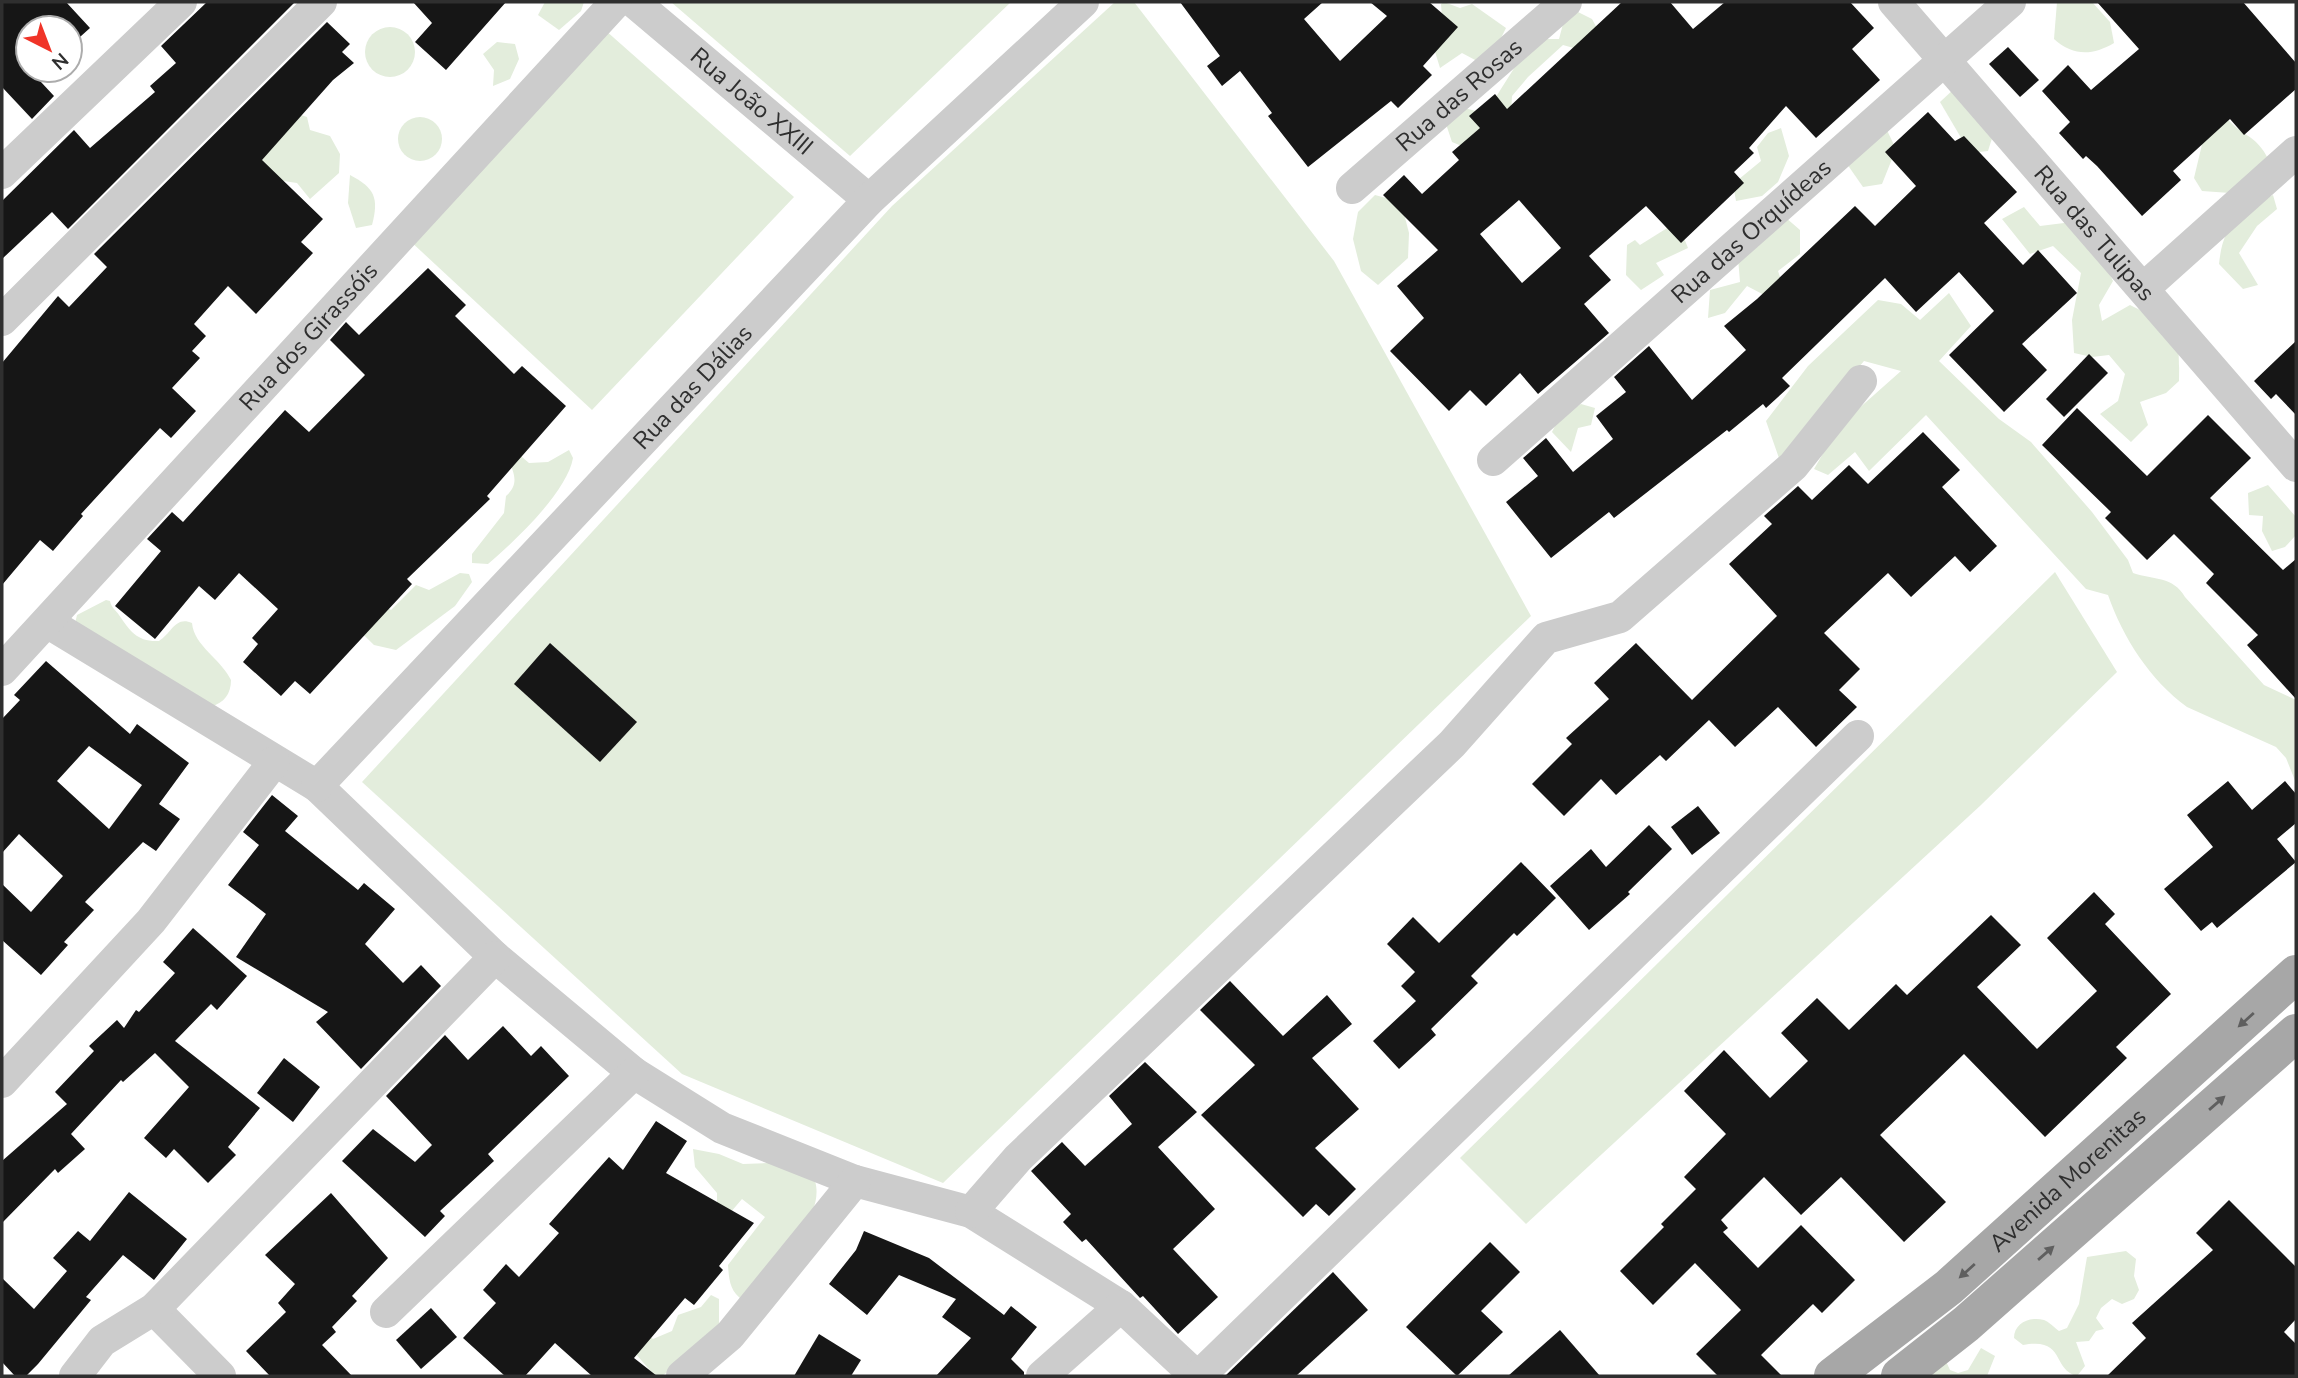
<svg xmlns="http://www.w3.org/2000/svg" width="2298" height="1378" viewBox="0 0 2298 1378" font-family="'Nunito Sans',sans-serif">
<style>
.green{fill:#e3eddc}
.building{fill:#161616;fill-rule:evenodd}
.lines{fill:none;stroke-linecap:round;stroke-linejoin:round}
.minor{stroke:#ccc;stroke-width:32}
.major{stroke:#a7a7a7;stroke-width:38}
.oneway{fill:#5f5f5f}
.labels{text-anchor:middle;stroke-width:7;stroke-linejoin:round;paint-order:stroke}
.street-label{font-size:24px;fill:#2f2f2f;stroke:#fff}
</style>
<rect width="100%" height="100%" fill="#fff"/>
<g class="green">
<polygon points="545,2 584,2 581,11 559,30 538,15"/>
<polygon points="671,2 1011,2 850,156"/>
<polygon points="1115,2 1134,2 1334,261 1531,616 943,1183 682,1074 362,782 892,206"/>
<polygon points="1444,2 1460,8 1472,4 1506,28 1498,44 1477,61 1462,53 1440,68 1433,45 1443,31 1441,4"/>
<path d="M2057 2H2092L2110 22 2114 43C2092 56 2073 56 2054 39Z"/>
<polygon points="1578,12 1592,19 1604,41 1584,51 1563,45 1528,77 1512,96 1511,113 1494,100 1518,62 1541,39 1559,39 1563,24"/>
<circle cx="390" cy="52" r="25"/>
<polygon points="605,30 794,197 592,410 408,239"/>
<polygon points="497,42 515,44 519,59 510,79 493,86 494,70 483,54"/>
<polygon points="1954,89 1994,132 1988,151 1970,153 1940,102"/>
<polygon points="1464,108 1476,111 1486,127 1464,147 1452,142 1446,124"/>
<polygon points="289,111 307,117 310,130 330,136 340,154 339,173 310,199 297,183 245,175"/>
<path d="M2223 113C2238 136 2257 133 2269 161L2230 193 2202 191 2194 178 2205 132Z"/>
<circle cx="420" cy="139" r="22"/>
<polygon points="1883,122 1896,149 1882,184 1863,187 1847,164"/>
<polygon points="1781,128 1789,156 1778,182 1762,196 1736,201 1733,184 1761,161 1757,147 1768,133"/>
<path d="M350 175C375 188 379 198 372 225L356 228 348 203Z"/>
<polygon points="1375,195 1401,202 1409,233 1408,258 1378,285 1361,271 1353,239 1358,212"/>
<path d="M2273 195 2277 209 2257 226 2239 253 2258 285 2243 289 2219 264C2223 225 2238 211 2273 195Z"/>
<path d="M2024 207 2040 226 2072 222 2092 236 2113 281 2099 305 2102 321 2130 305C2177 329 2180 327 2179 381L2166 393 2140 402 2148 425 2131 442 2100 414 2118 401 2125 374 2109 355 2092 357 2074 353 2072 320 2081 273 2053 246 2030 254 2002 219Z"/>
<polygon points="1785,217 1800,230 1800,254 1778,271 1783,286 1768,297 1747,286 1725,313 1708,318 1710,290 1740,282 1738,258"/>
<polygon points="1672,225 1682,233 1688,248 1656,263 1664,275 1641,290 1626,275 1627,245 1635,240 1640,245"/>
<path d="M1949 293 1971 326 1939 361 1999 419 2031 442 2092 512 2128 560 2133 573C2154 580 2173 576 2185 597L2264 685 2296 700V783L2286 758 2276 747 2187 707C2150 680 2123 638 2108 595L2086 589 1926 415 1869 471 1855 452 1828 475 1814 469 1839 426 1901 371 1864 361 1780 461 1766 421 1808 366 1878 300 1901 304 1920 320Z"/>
<polygon points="1581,404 1595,408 1591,425 1578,428 1571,452 1552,432 1560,416"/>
<path d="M519 449 522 457 529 463 548 462 569 450 573 458C567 492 515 541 488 564L472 563V554L504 513 506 496C520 484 514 472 507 457Z"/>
<polygon points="2268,485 2296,517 2296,535 2285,547 2272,551 2262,531 2263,516 2249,515 2248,493"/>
<polygon points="2055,572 2117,672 1981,805 1526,1224 1460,1158"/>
<polygon points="460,573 469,574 472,582 455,606 396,650 374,645 338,610 373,597 391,610 416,585 429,590"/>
<path d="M106 600 110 601C112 609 115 609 119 615 130 631 137 642 159 641 172 633 175 616 192 623 194 646 221 659 231 680 231 694 224 703 210 707L74 628 77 615Z"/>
<path d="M693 1149 719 1154 743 1164 769 1163 815 1181C827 1220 767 1272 743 1300 730 1292 729 1280 728 1265L765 1217 742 1199 712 1234 702 1227 717 1202V1193L695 1167Z"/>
<path d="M2126 1251 2136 1259 2134 1276 2139 1290 2134 1299 2122 1304 2112 1299 2101 1308 2096 1318 2104 1329 2096 1331 2089 1341 2076 1342 2085 1366 2077 1376C2051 1369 2066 1337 2023 1345L2014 1338C2014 1323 2030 1316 2044 1320 2048 1321 2055 1328 2059 1331L2067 1328 2079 1304 2087 1257Z"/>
<polygon points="595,1289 653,1339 672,1331 678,1315 701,1307 711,1295 719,1299 719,1328 714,1338 662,1376 655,1376 628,1345"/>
<polygon points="1981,1348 1995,1356 1987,1376 1913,1376 1945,1359 1950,1370 1958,1373 1968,1370"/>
</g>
<g class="building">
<polygon points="2,2 66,2 90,28 71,45 75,49 70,54 70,28 28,28 28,70 53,70 41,82 54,96 32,119 2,87"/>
<polygon points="207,2 295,2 68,229 52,212 2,259 2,201 74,130 90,148 155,92 150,86 176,63 161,46"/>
<polygon points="413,2 506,2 446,70 415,42 432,23"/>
<polygon points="1180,2 1323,2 1304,19 1340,61 1387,16 1370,2 1429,2 1458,27 1423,66 1432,75 1398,108 1391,101 1308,167 1268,116 1272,113 1240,71 1222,86 1207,66 1220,56"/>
<path d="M1622 2H1670L1693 29 1725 2H1850L1874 28 1852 49 1880 80 1816 138 1786 106 1749 148 1754 153 1734 172 1744 183 1681 243 1646 206 1589 256 1611 280 1584 304 1609 333 1538 394 1520 373 1486 406 1470 390 1449 411 1390 351 1424 318 1397 286 1438 250 1383 195 1404 175 1422 194 1459 160 1452 152 1480 128 1469 116 1495 94 1507 109ZM1519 200 1561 248 1522 283 1480 234Z"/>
<polygon points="2097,2 2243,2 2296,63 2296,89 2244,135 2230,119 2173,171 2181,180 2142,216 2097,166 2086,156 2083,159 2059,133 2070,122 2042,91 2068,65 2091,90 2139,49"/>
<polygon points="327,22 350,44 342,52 354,63 333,80 262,160 323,219 301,242 313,253 256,314 228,286 194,324 206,336 192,351 200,358 172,388 196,411 171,438 160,428 81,514 83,516 53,551 40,540 2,585 2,363 58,296 69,307 107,267 94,254"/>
<polygon points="2008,47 2039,80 2020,97 1989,64"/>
<polygon points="1928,112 1955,141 1964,136 2017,192 1984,223 2023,265 2038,250 2077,293 2022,344 2047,370 2004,412 1949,355 1994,311 1959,272 1916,312 1885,278 1782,378 1790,386 1766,408 1763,404 1729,432 1727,430 1614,518 1609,512 1551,558 1506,502 1538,476 1523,458 1546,438 1573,472 1613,439 1596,416 1626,392 1614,377 1649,346 1692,400 1746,350 1724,326 1757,299 1855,206 1875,226 1916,186 1885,152"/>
<polygon points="428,268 466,305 455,316 514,374 522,366 566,406 487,496 490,499 407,579 412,584 310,694 295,681 281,696 243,662 258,644 252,638 278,609 239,573 215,600 199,586 155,639 115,606 161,551 147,539 172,512 183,522 285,410 309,432 365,375 330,340 346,322 359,335"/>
<polygon points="2296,341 2296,415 2276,394 2271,399 2254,381"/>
<polygon points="2089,354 2108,373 2064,417 2046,399"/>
<polygon points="2077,408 2147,476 2208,415 2251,458 2210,498 2283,570 2296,559 2296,699 2247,645 2258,635 2206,583 2214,574 2174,534 2147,560 2105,518 2111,512 2042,445"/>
<polygon points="1923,432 1960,470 1942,487 1997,546 1970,572 1955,556 1911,597 1888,573 1824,633 1860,669 1839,690 1857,707 1816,747 1778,707 1735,747 1709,720 1666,761 1660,755 1616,795 1601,779 1564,816 1532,784 1572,744 1566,738 1609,699 1594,683 1636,643 1692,700 1777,616 1729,564 1772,524 1764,516 1798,486 1812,500 1849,465 1868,484"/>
<polygon points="550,643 637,722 600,762 514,684"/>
<path d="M46 661 130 734 137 724 189 763 159 804 180 819 156 851 143 842 85 902 94 910 64 942 68 945 41 975 2 940V884L31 912 63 876 19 834 2 853V719L20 700 14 695ZM89 746 142 785 109 829 57 781Z"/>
<polygon points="2228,781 2252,810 2285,781 2296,794 2296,823 2277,839 2296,862 2217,928 2212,922 2201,931 2164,889 2213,847 2187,815"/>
<polygon points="272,795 298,816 285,831 358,890 364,883 395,909 365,944 403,983 421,965 441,986 361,1069 316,1022 328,1012 236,957 266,914 228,885 259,845 243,832"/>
<polygon points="1698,806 1720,833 1692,855 1671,827"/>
<polygon points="1649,825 1672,849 1628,892 1630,894 1589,930 1550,886 1591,849 1606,867"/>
<polygon points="1521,862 1556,898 1517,936 1514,933 1471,976 1478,983 1431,1029 1436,1035 1399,1069 1373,1041 1416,1001 1401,986 1415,972 1387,944 1413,917 1439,943"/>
<polygon points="2094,892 2115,914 2105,924 2171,994 2116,1047 2127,1058 2045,1137 1964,1054 1880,1135 1946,1202 1904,1242 1841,1177 1801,1215 1764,1177 1721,1220 1728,1228 1723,1232 1758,1268 1801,1225 1855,1280 1822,1313 1813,1304 1761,1355 1782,1376 1718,1376 1696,1354 1741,1310 1695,1263 1653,1305 1620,1271 1664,1227 1661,1224 1696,1189 1684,1177 1726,1134 1684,1091 1724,1050 1770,1098 1808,1061 1781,1033 1817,998 1849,1030 1896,984 1907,995 1991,915 2021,945 1977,987 2037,1049 2097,991 2047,938"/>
<polygon points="193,928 247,976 217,1010 211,1004 175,1041 260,1108 228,1147 236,1155 208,1183 174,1149 166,1158 144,1138 189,1087 155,1053 123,1082 121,1080 71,1134 85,1149 58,1173 55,1169 2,1223 2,1161 67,1104 55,1092 94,1051 89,1046 117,1020 124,1028 136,1010 139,1012 175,973 163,962"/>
<polygon points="1230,981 1283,1036 1327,995 1352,1024 1312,1058 1359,1109 1315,1148 1356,1189 1329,1216 1316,1204 1303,1217 1201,1115 1255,1065 1200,1010"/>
<polygon points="503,1026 531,1056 541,1046 569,1076 488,1154 494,1161 440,1211 445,1216 425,1237 342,1161 373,1129 415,1162 432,1145 386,1096 445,1035 468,1060"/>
<polygon points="284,1058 320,1087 293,1122 257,1093"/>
<polygon points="1145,1062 1197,1112 1158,1147 1215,1209 1173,1249 1218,1297 1178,1334 1143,1296 1140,1298 1086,1239 1082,1242 1063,1222 1071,1214 1031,1171 1062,1142 1085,1166 1132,1124 1109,1096"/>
<polygon points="656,1121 687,1141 666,1173 754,1223 719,1266 723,1270 694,1305 685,1298 634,1358 657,1376 592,1376 555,1343 525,1376 505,1376 463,1338 496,1303 483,1290 506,1264 519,1277 559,1233 549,1224 609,1157 623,1170"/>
<polygon points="129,1192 187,1239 154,1280 123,1255 86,1297 91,1300 38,1364 26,1376 15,1376 2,1362 2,1278 34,1309 67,1271 53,1258 78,1231 90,1241"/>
<polygon points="331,1193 388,1258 352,1296 357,1301 332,1327 336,1332 322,1345 352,1376 270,1376 246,1351 286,1312 278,1303 295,1284 265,1255"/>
<polygon points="2229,1200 2296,1267 2296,1319 2284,1332 2296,1344 2296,1376 2107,1376 2146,1338 2132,1323 2213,1250 2196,1233"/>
<polygon points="864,1231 929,1258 1004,1315 1011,1306 1037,1327 1011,1359 1024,1372 1024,1376 936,1376 971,1338 942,1317 956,1299 899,1275 867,1315 829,1284 856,1250"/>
<polygon points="1490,1242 1520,1272 1481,1311 1503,1332 1457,1376 1406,1327"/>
<polygon points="1333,1272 1368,1310 1296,1376 1225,1376"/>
<polygon points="431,1308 457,1337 421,1369 396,1340"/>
<polygon points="1560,1330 1600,1376 1508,1376"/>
<polygon points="819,1334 861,1360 851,1376 794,1376"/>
</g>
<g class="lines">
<g class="minor">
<path id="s1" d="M634 2 869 200"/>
<path id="s2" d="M1894 2 2296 466"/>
<polyline points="2,173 181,2"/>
<path id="s3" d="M1352 188 1566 2"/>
<polyline points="2144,288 2296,152"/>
<polyline points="2,320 321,2"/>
<path id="s4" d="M1493 460 2010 2"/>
<polyline points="47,622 317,786 495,957 634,1073 722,1128 855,1181 971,1212 1121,1306 1196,1376"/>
<path id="s5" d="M2 670 616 2"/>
<path id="s6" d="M317 786 869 200 1083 2"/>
<polyline points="2,1082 151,921 274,762"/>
<polyline points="971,1212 1018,1158 1452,744 1546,638 1620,617 1793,466 1861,381"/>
<polyline points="154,1309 220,1376"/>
<polyline points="386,1312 634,1073"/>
<polyline points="75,1376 102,1341 154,1309 495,957"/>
<polyline points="682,1376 730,1335 855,1181"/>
<polyline points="1042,1376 1121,1306"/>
<polyline points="1199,1376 1858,736"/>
</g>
<g class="major">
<path id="s7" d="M1833 1376 1949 1287 2296 974"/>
<polyline points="1900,1376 1966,1324 2296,1033"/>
</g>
</g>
<defs><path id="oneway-solid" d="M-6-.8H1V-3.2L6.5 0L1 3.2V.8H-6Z" transform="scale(1.75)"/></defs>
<g class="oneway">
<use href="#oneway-solid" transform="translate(2246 1020) rotate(138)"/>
<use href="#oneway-solid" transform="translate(2217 1103) rotate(-41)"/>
<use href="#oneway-solid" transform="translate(2046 1253) rotate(-41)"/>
<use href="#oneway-solid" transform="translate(1967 1271) rotate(138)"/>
</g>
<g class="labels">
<g class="street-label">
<text dy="8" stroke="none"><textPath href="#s3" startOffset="142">Rua das Rosas</textPath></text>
<text dy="8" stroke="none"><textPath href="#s1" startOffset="154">Rua João XXIII</textPath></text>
<text dy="8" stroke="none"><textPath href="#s4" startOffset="345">Rua das Orquídeas</textPath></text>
<text dy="8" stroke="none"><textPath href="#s2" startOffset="306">Rua das Tulipas</textPath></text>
<text dy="8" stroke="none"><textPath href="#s5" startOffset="453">Rua dos Girassóis</textPath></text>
<text dy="8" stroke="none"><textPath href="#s6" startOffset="548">Rua das Dálias</textPath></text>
<text dy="8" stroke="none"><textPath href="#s7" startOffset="306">Avenida Morenitas</textPath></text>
</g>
</g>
<rect width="2298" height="1378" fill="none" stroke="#2f2f2f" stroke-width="7"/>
<g transform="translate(49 49) rotate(138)"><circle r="33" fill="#ffffff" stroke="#acacac" stroke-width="2"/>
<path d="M0-5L12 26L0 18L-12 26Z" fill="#f03428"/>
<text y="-10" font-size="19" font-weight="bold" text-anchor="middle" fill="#2f2f2f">N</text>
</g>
</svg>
